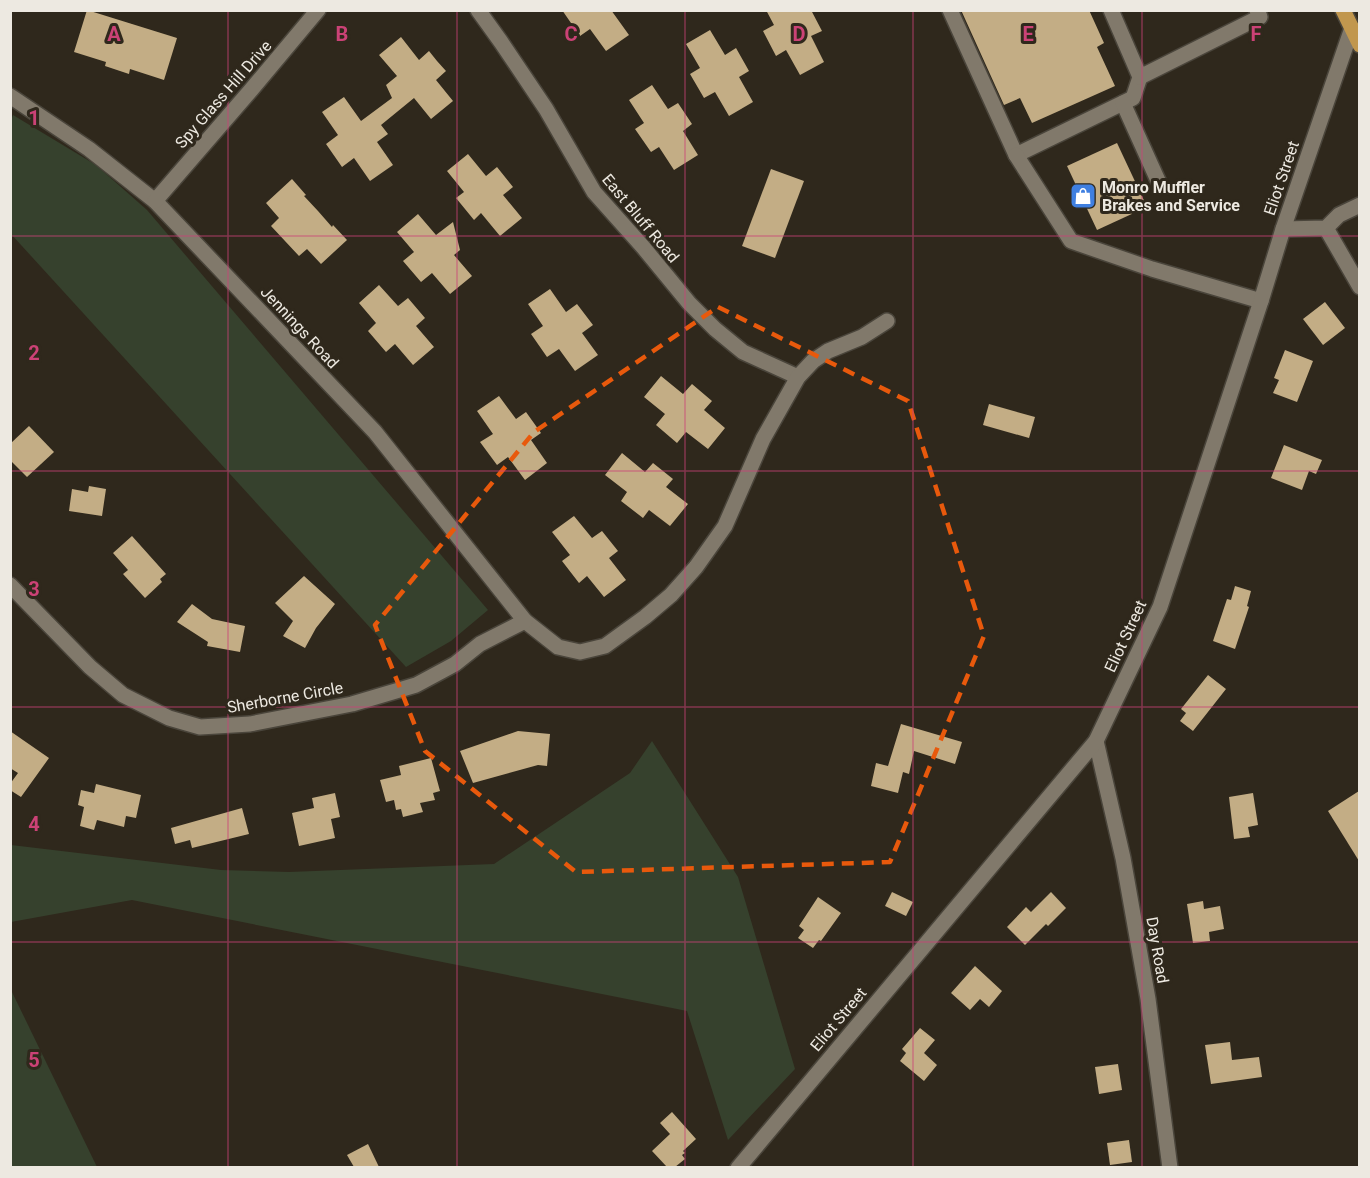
<svg xmlns="http://www.w3.org/2000/svg" width="1370" height="1178" viewBox="0 0 1370 1178" font-family="Roboto,sans-serif">
<style>
.green{fill:#36412d}
.building{fill:#c3ad85}
.lines{fill:none;stroke-linecap:round;stroke-linejoin:round}
.minor-casing{stroke:#4a453b;stroke-width:18}
.major-casing{stroke:#4a453b;stroke-width:18}
.minor{stroke:#81796b;stroke-width:15}
.major{stroke:#c1974e;stroke-width:15}
.marked{fill:none;stroke:#e8590c;stroke-width:4.5;stroke-dasharray:12 8;stroke-linejoin:round}
.grid{fill:none;stroke:#cb4276;stroke-width:1.5;stroke-opacity:0.55}
.labels{text-anchor:middle;stroke-width:6;stroke-linejoin:round;paint-order:stroke}
.street-label{font-size:16px;fill:#ede9e1;stroke:#2f281c}
.poi-label{font-size:16px;font-weight:bold;fill:#ede9e1;stroke:#2f281c;text-anchor:start}
.grid-label{font-size:20px;text-anchor:middle;font-weight:bold;fill:#cb4276;stroke:#2f281c;stroke-width:6;stroke-linejoin:round;paint-order:stroke}
</style>
<rect width="100%" height="100%" fill="#2f281c"/>
<g class="green">
<polygon points="13,115 96,165 147,210 488,610 451,641 406,667 11,234 10,124"/>
<polygon points="652,741 738,877 795,1069 728,1140 687,1011 132,900 11,922 11,845 221,870 289,872 494,864 630,773"/>
<polygon points="10,990 11,990 97,1167 11,1167"/>
</g>
<g class="building">
<polygon points="87,10 177,38 164,80 130,69 129,74 105,66 106,62 74,52"/>
<polygon points="562,10 611,10 629,35 606,51 590,29 580,36"/>
<polygon points="766,10 811,10 822,31 811,36 824,62 800,75 786,50 776,56 763,31 774,25"/>
<polygon points="961,10 1089,10 1104,43 1097,47 1115,86 1032,123 1020,98 1004,105"/>
<polygon points="710,30 725,55 736,48 749,71 739,77 753,102 729,116 715,92 704,98 690,74 700,68 686,44"/>
<polygon points="401,37 419,60 429,51 437,61 446,71 436,80 453,101 431,119 414,98 381,125 388,134 377,142 393,165 370,181 354,158 342,167 326,144 338,135 322,112 344,97 361,121 392,98 386,85 397,76 379,55"/>
<polygon points="652,85 668,109 678,103 692,124 683,131 698,155 674,170 659,147 651,152 635,129 644,123 629,100"/>
<polygon points="1117,143 1147,207 1097,230 1067,166"/>
<polygon points="468,154 486,176 497,167 513,187 503,195 522,218 500,236 481,213 474,220 456,198 464,192 447,171"/>
<polygon points="771,169 804,181 775,258 742,246"/>
<polygon points="292,179 306,195 304,196 318,211 332,227 333,225 347,240 321,264 307,249 299,256 271,226 279,218 266,203"/>
<polygon points="418,214 436,235 453,222 460,250 454,255 472,276 450,294 432,273 421,282 403,261 414,252 397,232"/>
<polygon points="379,285 398,306 408,298 425,318 416,326 434,347 413,365 395,344 386,352 368,331 376,323 359,303"/>
<polygon points="550,289 566,312 577,304 593,325 582,333 598,355 575,371 559,349 547,357 531,334 543,326 528,304"/>
<polygon points="1325,302 1345,328 1323,345 1303,319"/>
<polygon points="1285,350 1313,361 1297,402 1273,393 1279,380 1274,378"/>
<polygon points="661,376 683,394 692,384 712,401 704,410 725,428 708,449 686,432 677,443 656,425 665,414 644,397"/>
<polygon points="499,396 516,419 526,412 541,433 531,440 547,463 525,480 508,457 497,465 480,442 493,434 477,411"/>
<polygon points="989,404 1035,417 1029,438 983,425"/>
<polygon points="29,426 54,452 27,477 10,460 10,444"/>
<polygon points="1284,445 1322,460 1316,474 1309,471 1302,490 1271,478"/>
<polygon points="622,453 645,472 653,463 673,479 666,487 688,504 670,526 649,510 643,518 621,501 627,492 605,475"/>
<polygon points="89,486 106,489 102,516 69,511 72,489 88,492"/>
<polygon points="574,516 592,538 602,531 618,551 609,558 626,580 604,597 587,576 579,583 562,561 570,555 552,532"/>
<polygon points="132,536 166,574 160,579 162,582 145,598 123,574 128,570 113,553"/>
<polygon points="304,576 335,604 316,628 305,648 283,636 293,621 275,603"/>
<polygon points="1235,586 1251,591 1247,606 1249,607 1235,649 1213,641 1227,599 1231,600"/>
<polygon points="192,604 212,619 245,626 240,652 207,646 208,642 177,622"/>
<polygon points="1208,675 1226,689 1193,731 1180,721 1186,713 1181,709"/>
<polygon points="901,724 962,742 955,764 914,751 909,774 903,772 898,793 871,786 876,763 888,766"/>
<polygon points="10,731 49,758 21,797 10,790 10,784 18,773 10,768"/>
<polygon points="518,731 550,734 547,766 538,765 473,783 460,751"/>
<polygon points="431,758 440,791 433,793 435,800 420,803 423,812 403,817 401,809 396,810 394,800 386,802 380,780 401,775 399,766"/>
<polygon points="96,784 141,795 136,818 126,816 124,827 97,820 94,830 80,826 84,807 78,805 81,790 94,793"/>
<polygon points="1359,791 1359,861 1328,811"/>
<polygon points="335,793 340,817 331,819 335,838 299,846 292,813 314,808 312,798"/>
<polygon points="1253,793 1258,825 1248,827 1250,837 1234,839 1229,797"/>
<polygon points="242,808 249,834 192,848 190,840 175,844 171,828"/>
<polygon points="892,892 913,902 906,916 885,906"/>
<polygon points="1051,892 1066,908 1048,926 1046,924 1025,945 1007,927 1026,907 1031,912"/>
<polygon points="818,897 841,913 821,941 819,940 813,948 798,938 804,930 799,926"/>
<polygon points="1203,901 1204,909 1220,906 1224,929 1209,932 1210,941 1193,943 1187,904"/>
<polygon points="975,966 1002,991 989,1007 980,999 970,1010 951,993"/>
<polygon points="920,1028 935,1040 924,1053 937,1065 924,1081 900,1061 906,1053 902,1049"/>
<polygon points="1230,1042 1232,1060 1259,1057 1262,1077 1211,1084 1205,1045"/>
<polygon points="1118,1064 1122,1090 1099,1094 1095,1067"/>
<polygon points="672,1112 696,1139 683,1151 685,1153 682,1155 685,1159 675,1167 667,1167 652,1151 670,1134 660,1123"/>
<polygon points="1129,1140 1132,1162 1110,1165 1107,1143"/>
<polygon points="368,1144 379,1167 354,1167 347,1155"/>
</g>
<g class="lines">
<g class="minor-casing">
<g id="minor">
<polyline points="478,10 501,42 546,109 594,192 643,247 689,303 715,329 743,352 798,377"/>
<polyline points="950,10 1016,155 1133,98 1140,77"/>
<polyline points="1111,10 1140,77 1260,17 1257,10"/>
<polyline points="10,96 89,149 155,201 375,432 525,621 558,647 580,652 605,646 645,617 671,595 696,567 725,526 763,439 798,377 813,361 828,351 862,337 887,321"/>
<polyline points="1123,103 1160,185"/>
<polyline points="1016,155 1071,241 1152,269 1261,301"/>
<polyline points="155,201 251,90 318,10"/>
<polyline points="1326,228 1360,287"/>
<polyline points="1283,229 1326,228 1339,215 1360,205"/>
<polyline points="10,585 90,667 123,695 169,718 200,727 250,724 352,704 416,685 455,664 480,644 525,621"/>
<polyline points="1096,741 1123,858 1148,999 1170,1168"/>
<polyline points="738,1168 1096,741 1160,607 1261,301 1283,229 1352,28"/>
</g>
</g>
<g class="major-casing">
<polyline id="major" points="1343,10 1360,45"/>
</g>
<use href="#minor" class="minor"/>
<use href="#major" class="major"/>
</g>
<path class="marked" d="M718 307 908 401 984 636 890 862 576 872 425 751 375 625 534 432Z"/>
<path class="grid" d="M228 10V1168M457 10V1168M685 10V1168M913 10V1168M1142 10V1168M10 236H1360M10 471H1360M10 707H1360M10 942H1360"/>
<defs>
<g id="shop-square" transform="scale(1.35)"><rect x="-9" y="-9" width="18" height="18" rx="4" fill="#3f7fe0" stroke="#2f281c"/><path d="M-5-2.5h2.3a2.7 3.5 0 0 1 5.4 0H5L5.5 6h-11ZM-1.5-2.5h3a1.5 2.3 0 0 0-3 0Z" fill="#fff"/></g>
</defs>
<g fill-rule="evenodd">
<use href="#shop-square" x="1083" y="196"/>
</g>
<g class="labels">
<g class="street-label">
<text transform="translate(223 94) rotate(-49)" y="6">Spy Glass Hill Drive</text>
<text transform="translate(1281 178) rotate(-71)" y="6">Eliot Street</text>
<text transform="translate(641 218) rotate(50)" y="6">East Bluff Road</text>
<text transform="translate(300 327) rotate(47)" y="6">Jennings Road</text>
<text transform="translate(1125 636) rotate(-65)" y="6">Eliot Street</text>
<text transform="translate(285 697) rotate(-10)" y="6">Sherborne Circle</text>
<text transform="translate(1158 950) rotate(80)" y="6">Day Road</text>
<text transform="translate(838 1019) rotate(-50)" y="6">Eliot Street</text>
</g>
<g class="poi-label">
<text x="1102" y="193">Monro Muffler<tspan x="1102" dy="18">Brakes and Service</tspan></text>
</g>
</g>
<g class="grid-label">
<text x="114" y="41">A</text>
<text x="342" y="41">B</text>
<text x="571" y="41">C</text>
<text x="799" y="41">D</text>
<text x="1028" y="41">E</text>
<text x="1256" y="41">F</text>
<text x="34" y="125">1</text>
<text x="34" y="360">2</text>
<text x="34" y="596">3</text>
<text x="34" y="831">4</text>
<text x="34" y="1067">5</text>
</g>
<rect width="1370" height="1178" fill="none" stroke="#ede9e1" stroke-width="24"/>
</svg>
